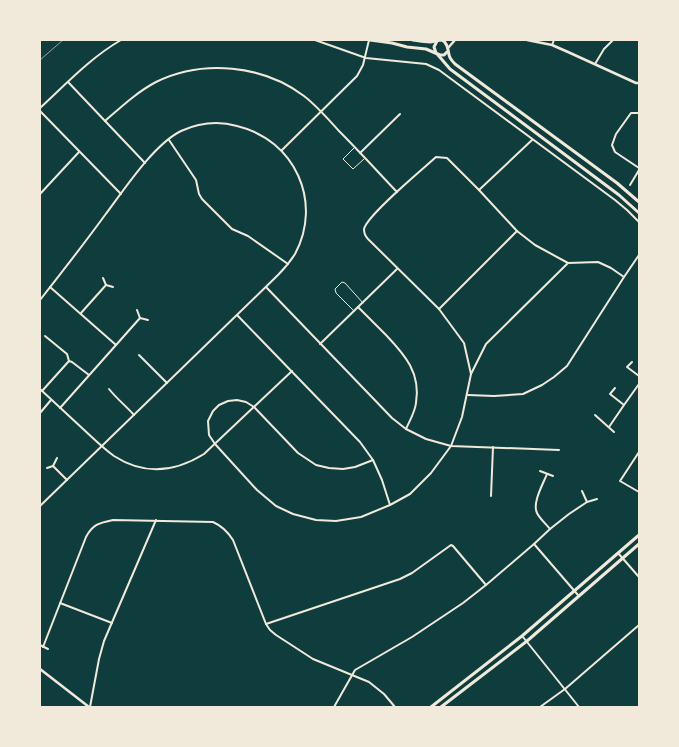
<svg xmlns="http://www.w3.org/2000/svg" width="679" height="747" viewBox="0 0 679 747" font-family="'DejaVu Sans',sans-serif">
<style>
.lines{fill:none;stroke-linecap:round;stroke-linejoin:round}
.service{stroke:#f1e9da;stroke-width:1}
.minor{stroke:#f1e9da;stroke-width:2}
.tertiary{stroke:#f1e9da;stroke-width:2.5}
.primary{stroke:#f1e9da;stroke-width:3}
.rail{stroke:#97a49c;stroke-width:1}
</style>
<rect width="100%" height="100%" fill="#0f3d3e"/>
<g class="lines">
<g class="service">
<polyline points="354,148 343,159 353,169 364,159"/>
<polyline points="354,311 336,293 335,289 342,282 345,283 363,303"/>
</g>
<g class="minor">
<polyline points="315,40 366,58 426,64 439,70 615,200 627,210 639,222"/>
<polyline points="552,45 554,40"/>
<polyline points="595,64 604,49 613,40"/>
<polyline points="68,82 145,163"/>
<path d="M40 108C66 84 90 58 121 40"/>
<polyline points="40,111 121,194"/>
<polyline points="639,113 631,113 616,134 612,145 615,152 639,168"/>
<path d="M105 121C121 107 137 92 156 82 203 59 263 65 304 96 317 106 328 119 339 131 359 151 378 172 397 192"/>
<polyline points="169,140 196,180 199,194 202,199 232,229 248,236 288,264"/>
<polyline points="282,150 357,76 363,65 369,40"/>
<polyline points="360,153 400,114"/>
<polyline points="630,185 639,170"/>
<polyline points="479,190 532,140"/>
<polyline points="40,194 79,152"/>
<polyline points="103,278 106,285 113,287"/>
<polyline points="50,287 116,345"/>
<polyline points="266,287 392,418 406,429 426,439 451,446 559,450"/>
<path d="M40 300C62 272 84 244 105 215 124 190 153 145 181 131 199 123 219 121 237 126 295 140 323 202 295 254 290 262 284 269 278 275L40 506"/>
<path d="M358 307C368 317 377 326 386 335 405 355 421 373 416 403 415 412 410 420 406 429"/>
<polyline points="439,309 517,231"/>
<polyline points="137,310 140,318 148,320"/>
<polyline points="81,313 106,285"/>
<polyline points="237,315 360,442 373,460 382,480 390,505"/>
<polyline points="45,336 67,354 69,361"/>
<polyline points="320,344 397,269"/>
<polyline points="139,355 167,383"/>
<polyline points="69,361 72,362 89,375"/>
<polyline points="632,362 627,367 639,376"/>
<polyline points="471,374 486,344 568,263"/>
<polyline points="615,388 610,394 624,405 639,384"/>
<path d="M40 389C54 402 68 415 82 428 93 438 103 448 114 456 145 476 175 472 204 454L292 371"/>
<path d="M109 389C117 399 126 406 134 415"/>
<polyline points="42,391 69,361"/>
<polyline points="468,395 494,396 523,394 542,385 554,377 567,366 624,277 639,255"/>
<polyline points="60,408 140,318"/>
<polyline points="40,413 51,400"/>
<polyline points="595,415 614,432"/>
<polyline points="609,427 624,405"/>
<polyline points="639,452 620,481 639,492"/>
<path d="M373 460 355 467 343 469 329 468 316 465 298 453 254 407 246 402 237 400 228 401 219 405 213 411 208 421 209 435 215 444 257 490 276 506 293 514 316 520 336 521 361 517 390 505 410 494 431 473 451 446 462 417 471 374 464 343 439 309 368 239C365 236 364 233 364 229 367 215 423 169 436 157L447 158 479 190 517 231 535 245 568 263 598 262 611 268 624 277"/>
<polyline points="53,466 67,480"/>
<polyline points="47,468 53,466 57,458"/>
<polyline points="540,471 553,476"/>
<path d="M547 474C543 484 532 503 537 513 540 519 546 524 550 529"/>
<polyline points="582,491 587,502"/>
<polyline points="491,496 493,447"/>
<polyline points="534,544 578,595"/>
<polyline points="618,553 639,577"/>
<polyline points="60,603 112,623"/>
<polyline points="266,624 400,579 412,573 451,545 453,546 486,585"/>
<polyline points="523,637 579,707"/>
<polyline points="40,645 48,649"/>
<path d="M43 647 86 537C93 524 99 523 113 520L213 522C222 526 228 532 233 540L266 624 270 630 276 635 313 659 369 682 384 694 395 707"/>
<polyline points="90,707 99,659 104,641 156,520"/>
<polyline points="334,707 355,670 412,637 463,603 486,585 534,544 550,529 569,514 587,502 597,499"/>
<polyline points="540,707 565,689 639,625"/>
</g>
<g class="tertiary">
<polyline points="527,40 552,45 568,52 636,83 639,83"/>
<polyline points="448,48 455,40"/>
<polyline points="40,669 89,707"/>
</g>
<g class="primary">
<polyline points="370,40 392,43 407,47 426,49 440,55 444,55 447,52"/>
<path d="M413 40C419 41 424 42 430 42 433 42 438 40 442 40 444 41 446 43 447 46 450 55 447 56 455 64L617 183 639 202"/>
<polyline points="436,53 434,47 437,41"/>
<polyline points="438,55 450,69 619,195 639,213"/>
<polyline points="431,707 522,636 639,535"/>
<polyline points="441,707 527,641 639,544"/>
</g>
<polyline class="rail" points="40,60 63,40"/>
</g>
<rect width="679" height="747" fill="none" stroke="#f1e9da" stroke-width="82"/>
</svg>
